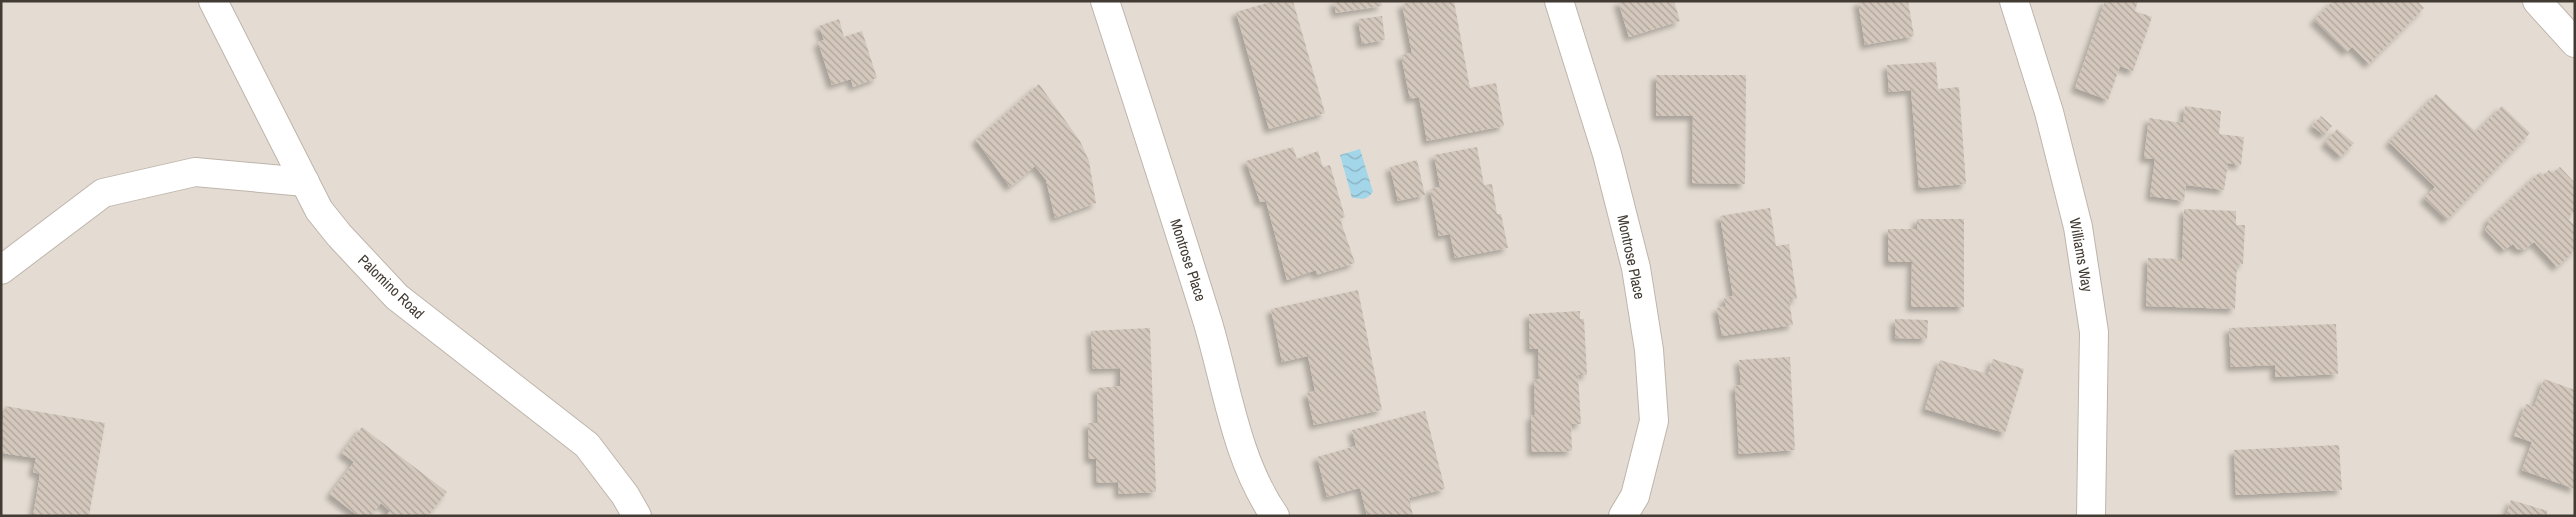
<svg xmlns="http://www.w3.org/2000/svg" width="2576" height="517" viewBox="0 0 2576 517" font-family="'Archivo Narrow',sans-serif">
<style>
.residential{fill:#e4dcd2}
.water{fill:url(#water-waves)}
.building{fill:url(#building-back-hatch);filter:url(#shadow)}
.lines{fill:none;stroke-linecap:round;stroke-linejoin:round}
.minor-casing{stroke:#beb4ab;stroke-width:30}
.minor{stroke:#fff;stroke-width:28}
.labels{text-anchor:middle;stroke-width:4;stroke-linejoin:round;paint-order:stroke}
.street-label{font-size:15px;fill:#423b34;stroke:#fff}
</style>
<defs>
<pattern id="water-waves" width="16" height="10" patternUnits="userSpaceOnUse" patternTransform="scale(1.25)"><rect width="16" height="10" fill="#a4d6e9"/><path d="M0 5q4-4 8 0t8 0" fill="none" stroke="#87afbe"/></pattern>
<pattern id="building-back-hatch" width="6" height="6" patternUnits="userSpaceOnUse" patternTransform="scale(1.25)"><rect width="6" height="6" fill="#d4c8bd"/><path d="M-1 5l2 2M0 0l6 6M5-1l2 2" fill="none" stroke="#aea49a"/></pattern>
<filter id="shadow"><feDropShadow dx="-4.5" dy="4.5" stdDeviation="2.5" flood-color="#0004"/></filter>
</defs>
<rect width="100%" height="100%" fill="#f0ebe4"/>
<rect class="residential" x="1" y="1" width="2574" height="515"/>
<path class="water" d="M1360 149 1373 192C1363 203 1363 197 1352 198L1340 155Z"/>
<g class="building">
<polygon points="1274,1 1293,1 1325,113 1269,129 1236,12"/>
<polygon points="1334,1 1381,1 1382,6 1336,13"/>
<polygon points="1414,1 1454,1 1470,88 1496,83 1504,126 1427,141 1419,97 1410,99 1401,55 1412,53 1402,4"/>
<polygon points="1618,1 1674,1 1680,21 1629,37"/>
<polygon points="1858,1 1908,1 1914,36 1865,45"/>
<polygon points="2105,1 2138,1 2135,11 2152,17 2133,71 2120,66 2108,100 2075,88"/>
<polygon points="2333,1 2417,1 2424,8 2369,64 2352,47 2347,52 2314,20"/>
<polygon points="1382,16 1385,40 1362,44 1358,19"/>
<polygon points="839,19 844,37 862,31 877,78 853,87 851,79 832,85 818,42 824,40 819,26"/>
<polygon points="1936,62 1938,89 1959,87 1966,184 1919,188 1911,90 1889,92 1887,65"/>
<polygon points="1656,75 1746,75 1745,184 1692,183 1693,116 1656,116"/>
<polygon points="1039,84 1080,141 1089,161 1096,203 1055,218 1046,180 1035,166 1010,187 976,140"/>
<polygon points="2436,94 2476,132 2502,106 2530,133 2447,220 2424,198 2435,187 2389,142"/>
<polygon points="2185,106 2221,111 2219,134 2244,137 2241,165 2228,163 2224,190 2186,185 2184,201 2150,196 2155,159 2144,158 2149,118 2183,123"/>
<polygon points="2321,116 2332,126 2324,135 2312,126"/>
<polygon points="2337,129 2354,143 2341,157 2325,143"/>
<polygon points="1293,147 1297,159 1318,151 1323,167 1330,165 1345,217 1340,219 1355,263 1316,275 1316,270 1287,280 1266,201 1260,202 1246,161"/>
<polygon points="1477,147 1484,185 1492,184 1497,214 1501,214 1508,248 1455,258 1450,234 1439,236 1430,189 1440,187 1434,155"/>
<polygon points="1417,160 1425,195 1398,201 1390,167"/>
<polygon points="2560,167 2575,183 2575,211 2567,218 2575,226 2575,250 2557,267 2534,242 2524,250 2517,249 2513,244 2504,250 2485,230 2489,223 2487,221 2540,172 2543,175 2549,170 2552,173"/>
<polygon points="1770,208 1776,246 1789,244 1797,299 1789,300 1793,325 1722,336 1717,308 1726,306 1724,298 1733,296 1720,216"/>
<polygon points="2184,209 2236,211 2236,225 2245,225 2243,264 2237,264 2235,309 2146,306 2148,258 2182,259"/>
<polygon points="1917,219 1964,219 1964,307 1911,307 1912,262 1888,262 1888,229 1917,229"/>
<polygon points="1358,290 1382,410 1314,425 1307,393 1315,391 1308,356 1282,362 1271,309"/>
<polygon points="1580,311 1580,319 1584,319 1587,375 1578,375 1581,424 1571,424 1572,451 1532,452 1531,416 1535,415 1534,380 1539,379 1538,349 1530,349 1529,314"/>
<polygon points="1895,319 1928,320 1927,339 1895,338"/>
<polygon points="2336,324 2338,374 2275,377 2275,365 2231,367 2229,328"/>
<polygon points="1150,328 1156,492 1119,494 1118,482 1097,483 1096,459 1089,459 1088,423 1098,423 1097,388 1120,386 1120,368 1093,369 1091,331"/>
<polygon points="1790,357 1795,450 1739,454 1735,386 1741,385 1739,360"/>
<polygon points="1993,359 2024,369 2005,433 1925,409 1940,360 1988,374"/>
<polygon points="2544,379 2575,390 2575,489 2522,470 2532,442 2514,436 2526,404 2534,407"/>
<polygon points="5,406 105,423 89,516 33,516 40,474 33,472 36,458 1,453 1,431"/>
<polygon points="1425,411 1445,489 1409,498 1413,516 1367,516 1360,488 1327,497 1317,457 1356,446 1352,430"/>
<polygon points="362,427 447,492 428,516 386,516 390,511 381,503 370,516 358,516 330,494 354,462 342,453"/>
<polygon points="2339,445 2342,490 2236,495 2234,450"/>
<polygon points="2511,500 2548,511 2546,516 2506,516"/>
</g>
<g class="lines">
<g class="minor-casing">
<g id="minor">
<polyline points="213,1 319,210 339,235 397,297 587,445 625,495 637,516"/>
<path d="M1105 1C1140 109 1175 216 1208 323 1227 387 1236 460 1275 516"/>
<polyline points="1559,1 1607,154 1636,268 1649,350 1654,421 1635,496 1623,516"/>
<polyline points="2014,1 2049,112 2078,227 2094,332 2091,516"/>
<polyline points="2537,1 2575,43"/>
<polyline points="1,270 103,193 195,172 305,182"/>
</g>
</g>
<use href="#minor" class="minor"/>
</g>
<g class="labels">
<g class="street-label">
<text transform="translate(2081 255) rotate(80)" y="5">Williams Way</text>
<text transform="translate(1631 257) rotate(78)" y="5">Montrose Place</text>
<text transform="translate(1188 260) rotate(72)" y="5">Montrose Place</text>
<text transform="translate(391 287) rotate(44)" y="5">Palomino Road</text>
</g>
</g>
<rect width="2576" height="517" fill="none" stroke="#423b34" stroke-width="5"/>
</svg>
